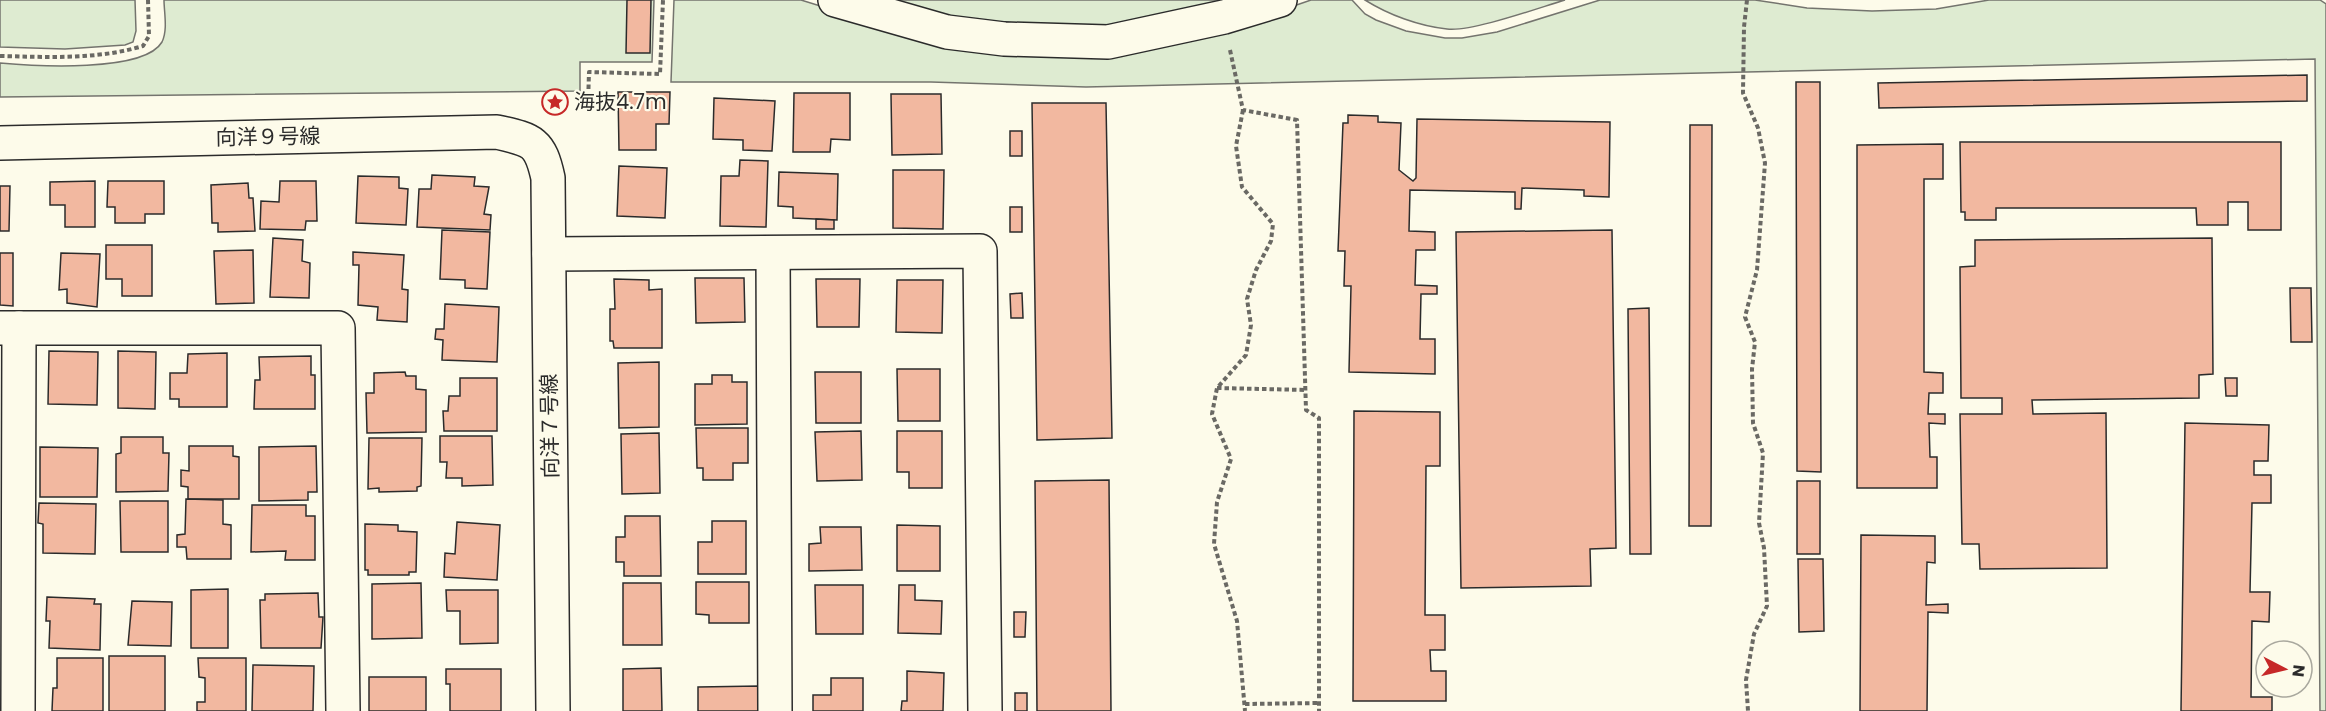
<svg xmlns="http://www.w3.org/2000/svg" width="2326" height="711" viewBox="0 0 2326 711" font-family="Poppins,'Noto Sans JP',sans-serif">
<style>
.green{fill:#deebd1;stroke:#74746e;stroke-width:1.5}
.building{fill:#f2b8a0;stroke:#2b2b2b;stroke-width:1.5}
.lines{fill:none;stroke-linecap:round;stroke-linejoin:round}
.minor-casing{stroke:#2b2b2b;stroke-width:36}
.path{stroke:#6a6964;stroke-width:4;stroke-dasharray:4.5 3;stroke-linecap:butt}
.minor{stroke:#fdfbea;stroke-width:33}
.labels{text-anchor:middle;stroke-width:4.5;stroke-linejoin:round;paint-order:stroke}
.poi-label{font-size:21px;fill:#2b2b2b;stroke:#fdfbea;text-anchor:start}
.street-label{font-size:21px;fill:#2b2b2b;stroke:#fdfbea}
</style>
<rect width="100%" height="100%" fill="#fdfbea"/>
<g class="green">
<polygon points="0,0 135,0 136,31 133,42 125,45 65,49 0,47"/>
<path d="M164 0H654L652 62H580V91L0 97V63C34 66 144 73 162 42 168 30 164 12 164 0Z"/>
<polygon points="674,0 801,0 888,27 955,43 1253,20 1311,0 1352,0 1365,14 1376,20 1406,31 1445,38 1462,38 1497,32 1600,0 1755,0 1807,8 1872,11 1936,9 1989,0 2320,0 2326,4 2326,711 2320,711 2315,59 1086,87 931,82 671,82"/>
<polygon points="876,0 1244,0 1102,29 1033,30 948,19"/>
<path d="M1365 0H1565C1538 8 1472 32 1447 29 1419 26 1389 15 1365 0Z"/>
</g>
<g class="building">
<polygon points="627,0 651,0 650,53 626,53"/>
<polygon points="2307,75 2307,101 1879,108 1878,83"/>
<polygon points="1796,82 1820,82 1821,472 1797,471"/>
<polygon points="618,92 670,92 669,124 656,124 656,150 619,150"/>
<polygon points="794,93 850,93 850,140 831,139 830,152 793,152"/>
<polygon points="891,94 941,94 942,154 892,155"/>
<polygon points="714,98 775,101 772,151 743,150 743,140 713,139"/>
<polygon points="1032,103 1106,103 1112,438 1037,440"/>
<polygon points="1348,115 1378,116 1378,122 1401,123 1399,170 1413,181 1416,178 1417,119 1610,122 1609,197 1584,196 1584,190 1522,188 1521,209 1515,209 1515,192 1410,190 1409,231 1435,232 1435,250 1416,250 1415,285 1437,286 1437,294 1421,294 1420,339 1435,339 1435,374 1349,372 1351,286 1344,286 1345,251 1338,251 1343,123 1348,123"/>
<polygon points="1690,125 1712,125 1711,526 1689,526"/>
<rect x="1010" y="131" width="12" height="25"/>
<polygon points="1960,142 2281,142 2281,230 2248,230 2248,202 2228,202 2228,225 2197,225 2196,208 1996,208 1996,220 1965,220 1965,212 1961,212"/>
<polygon points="1943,144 1943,179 1924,179 1924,372 1943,373 1943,393 1929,393 1928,414 1945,414 1945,424 1929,423 1930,457 1937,457 1937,488 1857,488 1857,145"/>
<polygon points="740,160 768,161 766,227 720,226 721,176 739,176"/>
<polygon points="619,166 667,168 665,218 617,216"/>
<polygon points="893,170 944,170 943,229 893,228"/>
<polygon points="779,172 838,174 837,220 793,218 793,207 778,206"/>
<polygon points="432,175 475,177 474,186 489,187 484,214 491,215 490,230 417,227 419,189 431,189"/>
<polygon points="358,176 399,177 399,188 408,189 406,225 356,223"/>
<polygon points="95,181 95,227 65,227 65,205 50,205 50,182"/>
<polygon points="108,181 164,181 164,214 145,214 145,223 115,223 115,207 107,207"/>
<polygon points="280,181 316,181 317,221 306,221 305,230 260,229 261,201 279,202"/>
<polygon points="248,183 249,198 253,198 255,231 218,232 218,223 212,223 211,185"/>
<polygon points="0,186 10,186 9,231 0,231"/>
<rect x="1010" y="207" width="12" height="25"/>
<polygon points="816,219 834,220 834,229 816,229"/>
<polygon points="442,230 490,232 487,289 465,288 465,280 440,279"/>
<polygon points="1612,230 1616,548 1590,549 1591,586 1461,588 1456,232"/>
<polygon points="273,238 303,240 302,261 310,263 309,298 270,297"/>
<polygon points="2212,238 2213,374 2199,375 2199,398 2032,400 2033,414 2106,413 2107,568 1980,569 1979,544 1962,544 1960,414 2002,414 2002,398 1961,398 1960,267 1975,266 1975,240"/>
<polygon points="106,245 152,245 152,296 122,296 122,279 106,279"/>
<polygon points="253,250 254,303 216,304 214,251"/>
<polygon points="353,252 404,255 402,289 408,290 407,322 377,320 378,307 358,305 359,265 353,265"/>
<polygon points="0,253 13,253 13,306 0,305"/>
<polygon points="61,253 100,254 97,307 67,303 67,289 59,290"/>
<polygon points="695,278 744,278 745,322 696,323"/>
<polygon points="614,279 649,280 649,290 662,289 662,348 614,348 613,341 610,341 610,309 615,309"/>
<polygon points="816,279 860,279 859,327 817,327"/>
<polygon points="897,280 943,280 942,333 896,332"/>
<polygon points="2290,288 2311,288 2312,342 2291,342"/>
<polygon points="1022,293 1023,318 1011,318 1010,294"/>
<polygon points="445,304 499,307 497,362 442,360 443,340 435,339 436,329 444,329"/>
<polygon points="1649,308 1651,554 1630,554 1628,309"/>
<polygon points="49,351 98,352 97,405 48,404"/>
<polygon points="118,351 156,352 155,409 118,408"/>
<polygon points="227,353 227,407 179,407 179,399 170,399 170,373 187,373 188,354"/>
<polygon points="311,356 311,375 315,375 315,409 254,409 255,380 260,380 259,357"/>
<polygon points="659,362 659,427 619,428 618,363"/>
<polygon points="897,369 940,369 940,421 898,421"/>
<polygon points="405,372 406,376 416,376 416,389 426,390 426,432 367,433 366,393 374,393 374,373"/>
<polygon points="815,372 861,372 861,423 816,423"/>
<polygon points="712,375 732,375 732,382 747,382 747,424 695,425 695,384 712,384"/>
<polygon points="460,378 497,378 497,431 444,431 443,411 448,411 449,396 460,396"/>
<polygon points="2225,378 2237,378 2237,396 2226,396"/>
<polygon points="1354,411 1440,412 1440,466 1426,466 1425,615 1445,615 1445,650 1430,650 1431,671 1446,671 1446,701 1353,701"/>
<polygon points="2185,423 2269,425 2268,461 2254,461 2254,475 2271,475 2271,503 2252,503 2250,592 2270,592 2269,622 2252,621 2251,697 2272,697 2272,711 2181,711"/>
<polygon points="696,428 748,428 748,463 733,463 733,480 703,480 703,468 697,468"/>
<polygon points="861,431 862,480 817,481 815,432"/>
<polygon points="897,431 942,431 942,488 909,488 909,472 897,472"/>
<polygon points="659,433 660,493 622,494 621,434"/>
<polygon points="440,436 492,436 493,485 462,486 462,478 446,478 447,462 440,462"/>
<polygon points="121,437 163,437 163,453 169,453 168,491 116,492 116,454 121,453"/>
<polygon points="369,438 422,438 421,486 417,487 417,491 379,492 379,488 368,489"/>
<polygon points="189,446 233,446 233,456 239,457 239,499 188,499 188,487 181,486 181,470 189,471"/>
<polygon points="316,446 317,492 308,492 308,500 259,501 259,447"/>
<polygon points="40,447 98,448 97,497 40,497"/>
<polygon points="1109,480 1111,711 1037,711 1035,481"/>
<rect x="1797" y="481" width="23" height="73"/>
<polygon points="186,499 223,500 223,524 231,525 231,559 187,559 186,547 177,547 177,535 185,534"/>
<polygon points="120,501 168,501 168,552 121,552"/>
<polygon points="39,503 96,504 95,554 43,553 43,524 38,523"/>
<polygon points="252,505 306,505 306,516 315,516 315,560 285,560 286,551 251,552"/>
<polygon points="625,516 660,516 661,576 624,576 624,562 616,562 616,537 625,537"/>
<polygon points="712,521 746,521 746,574 698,574 698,542 712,542"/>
<polygon points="457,522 500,525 497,580 444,577 445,553 455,554"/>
<polygon points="365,524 398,525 398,531 417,532 416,572 409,572 409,575 368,575 368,570 365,570"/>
<polygon points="897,525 940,526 940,571 897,571"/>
<polygon points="820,527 861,527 862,570 809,571 809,544 821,543"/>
<polygon points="1861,535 1935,536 1935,563 1927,562 1926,605 1948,604 1948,613 1928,612 1927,711 1860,711"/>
<polygon points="1798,559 1823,559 1824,631 1799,632"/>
<polygon points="696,582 749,582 749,623 709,623 709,615 696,614"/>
<polygon points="421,583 422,638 372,639 372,584"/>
<polygon points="623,583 661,583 662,645 623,645"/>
<polygon points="815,585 863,585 863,634 816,634"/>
<polygon points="899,585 915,585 915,600 942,601 941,634 898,633"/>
<polygon points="228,589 228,648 191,648 191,590"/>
<polygon points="446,590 498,590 498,643 460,644 460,611 447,611"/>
<polygon points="318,593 319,617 323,617 321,648 261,648 260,600 265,600 265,594"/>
<polygon points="47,597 95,599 94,604 101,604 100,650 49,648 50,621 46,621"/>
<polygon points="132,601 172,602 171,646 128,645"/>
<polygon points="1014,612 1026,612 1025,637 1014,637"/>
<rect x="109" y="656" width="56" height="55"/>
<polygon points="57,658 103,658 103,711 52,711 53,688 57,688"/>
<polygon points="198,658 246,658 246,711 197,711 197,702 205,702 205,678 199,677"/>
<polygon points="253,665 314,666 313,711 252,711"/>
<polygon points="661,668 662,711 623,711 623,669"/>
<polygon points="446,669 501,669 501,711 450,711 450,684 446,684"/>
<polygon points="907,671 944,673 943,711 901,711 902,701 907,701"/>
<rect x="369" y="677" width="57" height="34"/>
<polygon points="831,678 863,678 863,711 813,711 813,695 831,695"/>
<polygon points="759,686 759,711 698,711 698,687"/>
<rect x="1015" y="693" width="12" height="18"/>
</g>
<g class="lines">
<g class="minor-casing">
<g id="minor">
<polyline points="835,0 947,32 1004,39 1108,42 1224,17 1280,0"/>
<path d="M0 143 497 132C532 140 540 141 548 178L553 711"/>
<polyline points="773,253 775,711"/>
<polyline points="549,254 980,251 985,711"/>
<polyline points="0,328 338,328 343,711"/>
<polyline points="18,711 19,328"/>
</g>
</g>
<g class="path">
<polyline points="1747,0 1744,27 1743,93 1758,128 1765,163 1757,270 1745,317 1755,342 1752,369 1753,423 1763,453 1759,523 1764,548 1767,606 1754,634 1746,680 1748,711"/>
<polyline points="1230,50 1243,110 1297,120 1306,410 1319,418 1319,711"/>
<path d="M0 56C48 57 96 60 143 46L149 36 148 0"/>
<polyline points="588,104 589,72 660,74 663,0"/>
<polyline points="1243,110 1236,146 1242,187 1273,224 1271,241 1256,270 1247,299 1251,325 1246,355 1217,388 1212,414 1231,459 1217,502 1214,544 1237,621 1245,711"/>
<polyline points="1217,388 1306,390"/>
<polyline points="1245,704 1319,703"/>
</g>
<use href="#minor" class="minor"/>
</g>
<defs>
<g id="sight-ring" transform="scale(1.35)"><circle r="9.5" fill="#fdfbea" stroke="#c62828" stroke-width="1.5"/><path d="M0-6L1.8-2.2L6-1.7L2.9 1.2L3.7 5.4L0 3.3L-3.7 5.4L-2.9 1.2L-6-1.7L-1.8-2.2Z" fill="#c62828"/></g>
</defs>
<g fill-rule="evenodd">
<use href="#sight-ring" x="555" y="102"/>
</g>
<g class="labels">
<g class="poi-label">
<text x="574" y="109">海抜4.7m</text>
</g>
<g class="street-label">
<text transform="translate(268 137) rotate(-1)" y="7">向洋９号線</text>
<text transform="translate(550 426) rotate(-91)" y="7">向洋７号線</text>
</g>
</g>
<g transform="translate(2284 669) rotate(97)"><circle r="28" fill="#fdfbea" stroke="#a9a89e" stroke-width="1.5"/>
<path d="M0-4.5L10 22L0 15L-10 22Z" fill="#c62828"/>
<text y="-9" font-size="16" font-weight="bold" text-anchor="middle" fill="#2b2b2b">N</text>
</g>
</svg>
